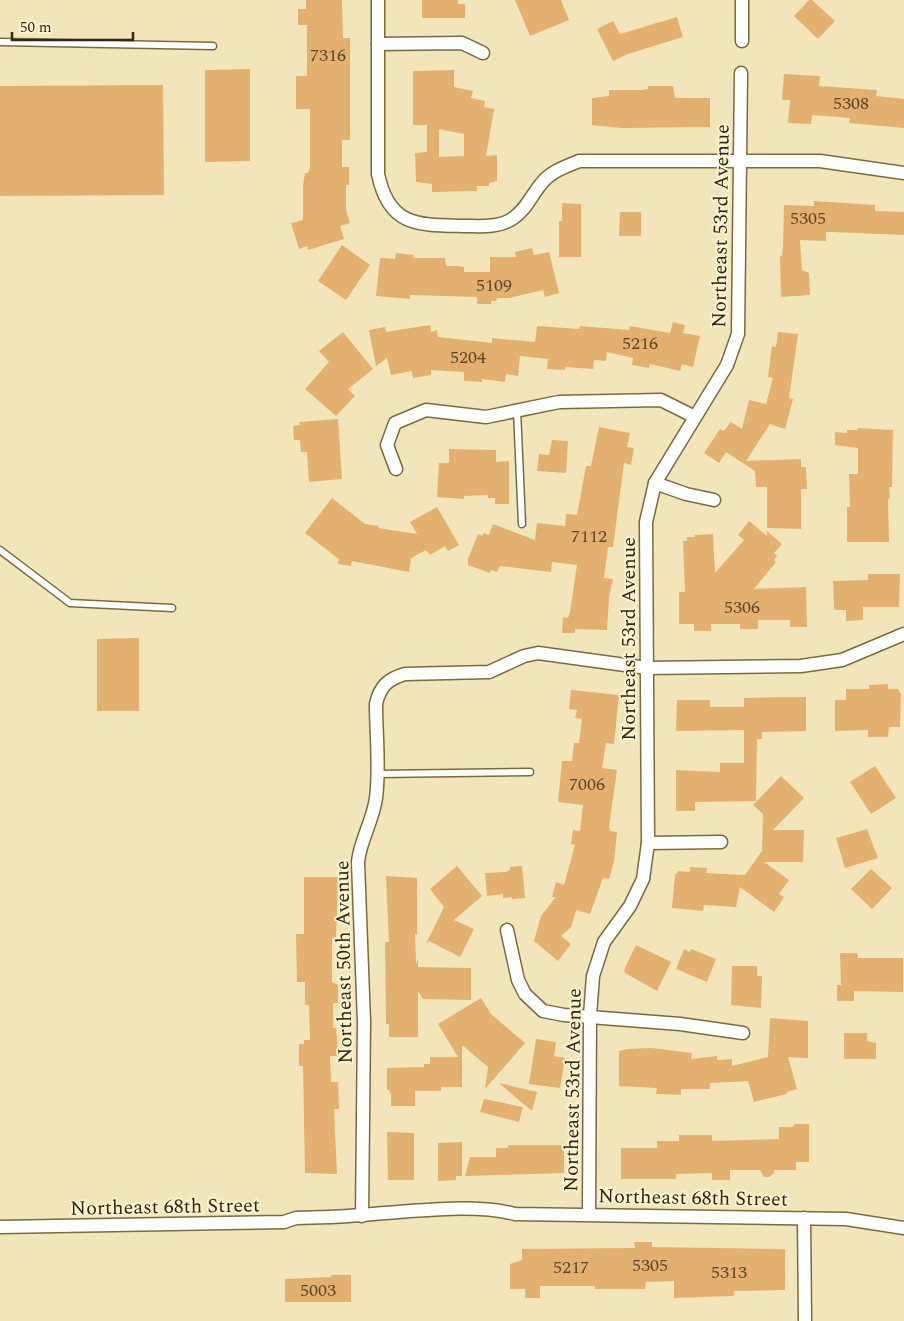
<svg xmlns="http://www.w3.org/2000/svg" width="904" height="1321" viewBox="0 0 904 1321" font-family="Spectral,serif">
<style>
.building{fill:#e3b06f;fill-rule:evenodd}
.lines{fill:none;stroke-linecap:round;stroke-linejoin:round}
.lane-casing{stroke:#786b44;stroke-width:9}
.street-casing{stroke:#786b44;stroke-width:15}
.lane{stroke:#fff;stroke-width:6}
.street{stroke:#fff;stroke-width:12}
.labels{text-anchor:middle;stroke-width:4;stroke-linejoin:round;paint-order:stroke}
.number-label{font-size:18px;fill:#5a4a2d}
.street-label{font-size:20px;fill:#2d2817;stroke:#fef2d0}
</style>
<rect width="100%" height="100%" fill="#f3e5ba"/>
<g class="building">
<polygon points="306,0 342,0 343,38 350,38 350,140 342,140 342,167 349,167 349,185 346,185 346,210 350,223 340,226 344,239 308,250 307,246 299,249 291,223 303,220 303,185 305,173 308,173 310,167 310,109 296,109 296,76 307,76 307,25 298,25 298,9 306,9"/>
<polygon points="422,0 458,0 458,4 465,4 465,18 422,18"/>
<polygon points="515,0 561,0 569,20 530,36"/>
<polygon points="809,0 812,0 835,21 818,39 794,16"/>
<polygon points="677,17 683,37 628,54 613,61 597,29 613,21 620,34"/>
<polygon points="250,69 250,161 205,162 205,70"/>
<path d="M454 70V87L473 91 471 98 485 101 484 107 494 109 486 156 497 155V181L489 183V186H477V191L432 192V184L416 182 415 153 427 152V125H413V71ZM439 129 464 134V156L439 157Z"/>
<polygon points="784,74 820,76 819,86 877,90 876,96 904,99 904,128 849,123 850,118 812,115 811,124 788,123 790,100 782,100"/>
<polygon points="163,85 164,195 0,196 0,86"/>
<polygon points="648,86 673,86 675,98 710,98 710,127 621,128 592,125 592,98 609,96 609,90 641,90 648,89"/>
<polygon points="814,201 875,205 875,211 904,212 904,235 832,232 826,232 826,241 800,240 802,270 809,273 810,295 781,297 780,256 782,256 783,246 784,205 814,206"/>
<polygon points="562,203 581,204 581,257 559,257 559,221 562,221"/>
<polygon points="620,212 641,212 641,236 619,236"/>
<polygon points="342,245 370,265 346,300 318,281"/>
<polygon points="532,248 534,255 549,252 559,293 545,297 543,290 509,298 497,298 496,301 491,301 491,304 477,304 477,297 410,295 410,299 376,296 380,258 395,259 396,253 414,255 413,258 445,258 446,266 459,266 464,267 464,272 490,272 490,257 516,257 515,252"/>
<polygon points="673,322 685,325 683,333 700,336 693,367 682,364 680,371 650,364 649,368 632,365 633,358 607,352 606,361 594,360 593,369 565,367 565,370 547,369 548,359 520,356 518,376 506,374 505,382 482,379 482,382 464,381 464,372 431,370 431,375 413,378 412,371 391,375 387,358 376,366 369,330 385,327 386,332 430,325 431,332 437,330 438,337 492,343 492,338 535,342 537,326 579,329 580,326 629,330 630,326 670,333"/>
<polygon points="343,332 373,369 348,389 355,396 336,416 305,389 329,362 319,351"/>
<polygon points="778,332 798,334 789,398 793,399 785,429 770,424 746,461 801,459 801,467 806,467 807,489 801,489 801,529 767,528 767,487 756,487 755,471 726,452 719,463 704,453 720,429 724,431 731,422 742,429 749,400 766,404 773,378 768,377 772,346 776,347"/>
<polygon points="338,419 342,479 309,482 307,452 301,452 300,440 294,440 293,426 300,425 299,422"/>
<polygon points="599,427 630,433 627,447 634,448 631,465 624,463 613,547 608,547 604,578 613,579 609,597 607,630 575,629 575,633 562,633 563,617 568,618 570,612 577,565 552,562 551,572 500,566 497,572 491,570 490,573 468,565 468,559 478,534 482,536 484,533 489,535 493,524 535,540 537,523 565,526 566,514 577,515 586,466 591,466"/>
<polygon points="858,428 893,430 892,487 889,487 890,498 888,500 889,542 847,542 847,507 850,507 849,474 858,474 858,448 835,445 835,432 847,433 847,430 858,430"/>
<polygon points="552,440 568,441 566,473 537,471 539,454 549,455"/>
<polygon points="449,449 496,450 496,462 509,461 509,504 495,504 495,498 488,498 488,495 464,496 464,499 437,497 439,463 449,463"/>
<polygon points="332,498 365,524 379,526 378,528 417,534 410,522 437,507 459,545 448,551 445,546 430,555 426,550 411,558 409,572 352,561 351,566 338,564 339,559 305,533"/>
<polygon points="749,521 767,536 767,531 782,544 774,553 777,556 774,560 776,562 754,589 806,587 807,627 790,627 790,620 758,620 758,629 740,629 740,624 711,624 711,631 694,631 694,624 679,624 679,592 685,592 683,541 687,541 687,537 695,537 695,535 713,534 715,573 744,540 738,535"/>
<polygon points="868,574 900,574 899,607 863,607 863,620 846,621 846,610 835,610 834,607 833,581 868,580"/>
<polygon points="139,638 139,711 97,711 97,639"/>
<polygon points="888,684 888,689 898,689 901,694 900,727 889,727 888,737 868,737 868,730 835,731 835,700 846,700 846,689 869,689 869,685"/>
<polygon points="571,690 619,695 614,744 606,743 602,768 617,770 609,826 610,831 617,832 614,862 609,879 603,878 590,914 576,910 571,927 561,936 571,944 558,961 534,941 541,916 556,897 552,897 556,882 564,885 575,845 571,844 573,830 580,831 583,805 558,802 562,761 572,761 574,743 579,743 582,719 575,718 577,710 569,709"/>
<polygon points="789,697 806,697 806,731 762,732 762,739 757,739 756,801 695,802 695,811 676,811 676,770 720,772 720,763 744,763 744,730 676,731 677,700 710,700 710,707 744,707 744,698"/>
<polygon points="875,766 896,798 871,814 850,782"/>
<polygon points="781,776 804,798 773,830 804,830 803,862 764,862 789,880 779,894 784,897 774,912 740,887 736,907 704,905 703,911 672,908 675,875 679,871 690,872 690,867 707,868 706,873 745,875 762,851 763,814 753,805"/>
<polygon points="867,829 878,858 845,868 836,838"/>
<polygon points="457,866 482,896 454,920 474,929 460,957 429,941 426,944 444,907 430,889"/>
<polygon points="522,866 525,898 512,899 512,897 503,898 503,894 487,896 485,873 506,872 510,870 510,867"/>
<polygon points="871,869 892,888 872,909 851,889"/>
<polygon points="386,876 417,878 417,935 415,934 416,964 418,959 418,967 471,968 471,1000 423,999 418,991 418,1037 389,1037 389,1024 386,1024 385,942 389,942"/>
<polygon points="304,877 338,877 336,938 332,938 332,982 338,985 338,1003 333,1003 333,1028 336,1028 337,1038 338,1056 330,1056 331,1082 338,1082 339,1109 334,1109 337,1174 305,1173 303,1066 299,1066 299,1044 304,1044 304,1040 310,1040 309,1005 305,1005 305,982 297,982 296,934 304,934"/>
<polygon points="636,945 671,962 657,991 625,973 624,970"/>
<polygon points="684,949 690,952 691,949 716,959 707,982 676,969"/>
<polygon points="840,953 857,953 858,958 903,958 903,992 854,991 854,1001 837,1001 837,985 841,985"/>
<polygon points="732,966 757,966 757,976 762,976 761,1008 731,1005"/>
<polygon points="481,998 491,1014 525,1043 485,1089 488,1067 462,1045 462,1087 441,1087 441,1091 415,1091 415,1106 391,1106 391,1094 389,1090 387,1090 387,1068 424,1067 424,1064 430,1064 430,1057 458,1057 438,1024"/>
<polygon points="770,1018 808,1021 808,1058 788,1057 797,1089 787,1092 787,1094 754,1102 748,1081 710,1083 710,1089 681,1089 681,1095 656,1094 657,1088 619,1086 619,1051 628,1049 652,1048 692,1053 691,1059 717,1056 717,1060 732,1059 732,1066 768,1057"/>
<polygon points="844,1033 867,1033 867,1041 876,1043 876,1059 844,1059"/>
<polygon points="536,1039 556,1042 554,1056 565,1058 560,1088 529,1084"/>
<polygon points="499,1083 537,1092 532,1111"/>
<polygon points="484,1099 523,1107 519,1122 480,1112"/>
<polygon points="795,1124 809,1124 809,1162 796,1162 796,1170 774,1170 774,1173 769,1177 764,1177 760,1170 730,1170 730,1180 712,1180 712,1173 676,1174 676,1179 621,1179 621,1148 657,1148 657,1141 679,1141 679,1135 712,1135 712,1141 779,1139 779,1127 792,1127"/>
<polygon points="387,1132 414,1133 414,1180 388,1180"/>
<polygon points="462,1142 462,1176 456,1176 456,1180 438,1181 438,1143"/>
<polygon points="508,1145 564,1145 564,1173 465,1176 470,1157 496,1157 496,1148 508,1148"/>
<polygon points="634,1242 652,1242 652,1247 785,1249 785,1290 734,1291 734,1296 674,1298 674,1281 646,1282 645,1289 595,1289 595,1286 540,1286 540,1298 525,1298 525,1289 510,1289 510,1264 522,1260 522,1249 635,1248"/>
<polygon points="331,1275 351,1275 351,1302 285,1302 285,1279 331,1277"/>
</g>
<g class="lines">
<g class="lane-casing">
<g id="lane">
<polyline points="0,42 213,46"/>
<polyline points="517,410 522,524"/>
<polyline points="0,550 70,603 172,608"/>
<polyline points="377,774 530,772"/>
</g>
</g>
<g class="street-casing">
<g id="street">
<path d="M378 0V174C389 227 418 225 464 226 479 226 498 228 512 219 526 210 531 196 541 184 551 171 565 167 579 161H820L904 173"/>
<polyline points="742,0 742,41"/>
<polyline points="378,44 462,43 483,53"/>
<polyline points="396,469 387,445 395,423 426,410 486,417 559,402 661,400 695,417"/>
<polyline points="655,483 686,494 714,500"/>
<polyline points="648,843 721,842"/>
<polyline points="507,930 518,980 525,994 543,1011 564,1015 680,1024 743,1033"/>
<polyline points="589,1214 590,1016 593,976 604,942 630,906 643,879 648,843 646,522 655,483 727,365 738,334 741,73"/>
<path d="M362 1216 364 1022 358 862C360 840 373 821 376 798 380 768 376 735 376 704 380 686 388 679 405 674L489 672 524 656 538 653 647 668 801 666 842 660 904 634"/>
<path d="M331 1217C384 1215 466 1201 515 1214L846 1219 904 1228"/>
<polyline points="804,1218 805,1321"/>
<polyline points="0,1227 284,1222 296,1218 329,1217"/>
</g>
</g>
<use href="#lane" class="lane"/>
<use href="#street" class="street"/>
</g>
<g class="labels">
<g class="number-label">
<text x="328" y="61">7316</text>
<text x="851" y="109">5308</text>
<text x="808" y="224">5305</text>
<text x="494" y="291">5109</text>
<text x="640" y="349">5216</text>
<text x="468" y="363">5204</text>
<text x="589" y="542">7112</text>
<text x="742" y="613">5306</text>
<text x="587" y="790">7006</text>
<text x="650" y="1271">5305</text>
<text x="571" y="1273">5217</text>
<text x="729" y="1278">5313</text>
<text x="318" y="1296">5003</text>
</g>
<g class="street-label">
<text transform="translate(720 226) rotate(-89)" y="7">Northeast 53rd Avenue</text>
<text transform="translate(628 639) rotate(-90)" y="7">Northeast 53rd Avenue</text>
<text transform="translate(343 962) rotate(-91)" y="7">Northeast 50th Avenue</text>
<text transform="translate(572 1090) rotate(-89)" y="7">Northeast 53rd Avenue</text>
<text transform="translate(693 1197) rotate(1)" y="7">Northeast 68th Street</text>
<text transform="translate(165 1206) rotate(-1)" y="7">Northeast 68th Street</text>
</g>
</g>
<path d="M12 32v8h121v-8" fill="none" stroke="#2d2817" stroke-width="2.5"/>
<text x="20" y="32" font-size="15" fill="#2d2817" stroke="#fef2d0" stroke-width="4" paint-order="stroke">50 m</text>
</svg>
